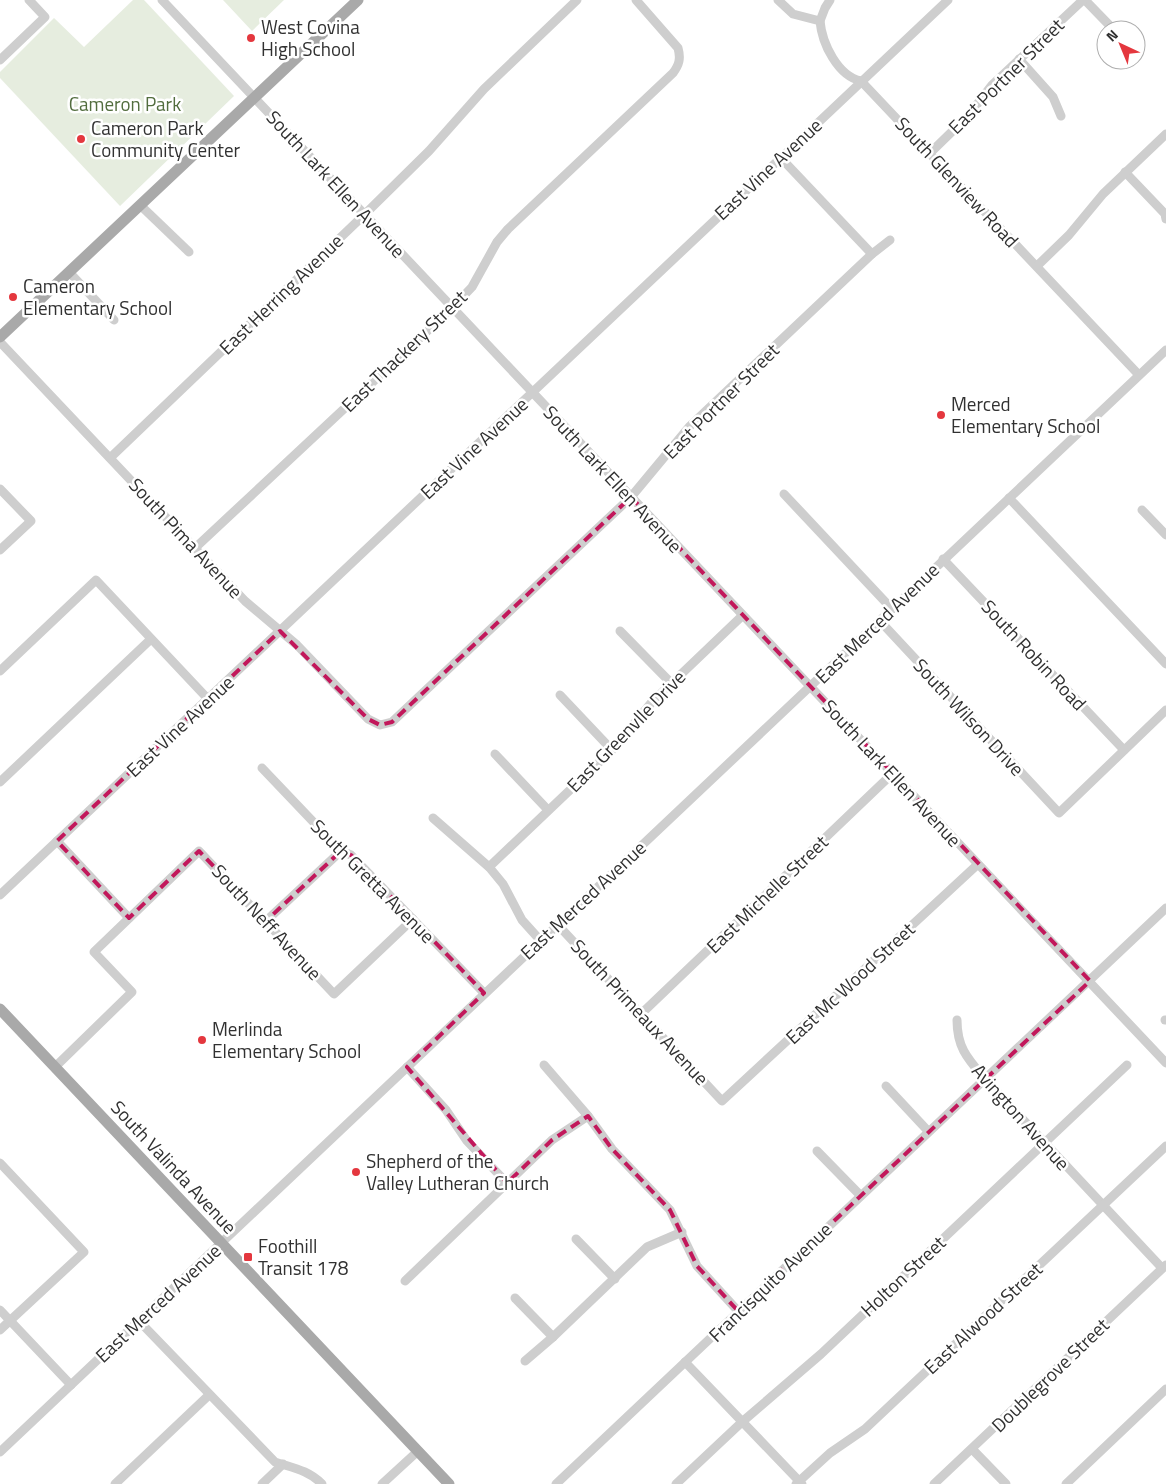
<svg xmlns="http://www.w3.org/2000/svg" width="1166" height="1484" viewBox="0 0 1166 1484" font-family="'Titillium Web',sans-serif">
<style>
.green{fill:#e6eddf}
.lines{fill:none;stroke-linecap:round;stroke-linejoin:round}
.minor{stroke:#cecece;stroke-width:9}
.major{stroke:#a9a9a9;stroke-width:11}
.marked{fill:none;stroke:#c2185b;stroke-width:4;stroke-dasharray:10 6;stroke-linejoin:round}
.poi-dot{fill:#e4373e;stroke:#fff;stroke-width:2}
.labels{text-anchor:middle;stroke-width:5;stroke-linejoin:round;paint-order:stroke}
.poi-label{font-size:19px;fill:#313131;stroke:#fff;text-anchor:start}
.street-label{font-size:19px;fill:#313131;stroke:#fff}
.park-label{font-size:19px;fill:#526d3e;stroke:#fff}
</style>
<rect width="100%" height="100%" fill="#fff"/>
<g class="green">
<polygon points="133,0 144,0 234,96 120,206 0,78 0,72 54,18 84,47"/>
<polygon points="223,0 284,0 252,31"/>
</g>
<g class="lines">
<g class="minor">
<polyline points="162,0 1166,1063"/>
<path d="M778 0 793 14 820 21C822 44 838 76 861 81L1139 375"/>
<polyline points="1085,0 1114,30"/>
<polyline points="820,21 825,8 830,0"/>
<polyline points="1019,59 1053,97 1061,116"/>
<polyline points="0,60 45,17 29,0"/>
<polyline points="930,153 968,116 992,85 1083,0"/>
<polyline points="780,157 872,254"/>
<polyline points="1125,172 1165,214 1166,219"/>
<polyline points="140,205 189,252"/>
<polyline points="1037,266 1069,235 1103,194 1166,134"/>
<polyline points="69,272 114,320"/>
<polyline points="0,342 245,601 297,645 368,719 380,725 392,722 631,497 690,426 872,254 890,240"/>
<polyline points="110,458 364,215 429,151 484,89 577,0"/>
<polyline points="0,489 31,521 0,550"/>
<polyline points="784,494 892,609"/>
<polyline points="1009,498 1166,664"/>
<polyline points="1142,510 1166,535"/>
<path d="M195 548 452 308 472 287 497 242 508 229 673 73C679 65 681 59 678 48L636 0"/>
<polyline points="943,559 1124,750"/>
<polyline points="880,621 1059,813 1166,710"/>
<polyline points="620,631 671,683"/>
<polyline points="0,671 96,580 208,699"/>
<polyline points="560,695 612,750"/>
<polyline points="495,754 548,810"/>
<polyline points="262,768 341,851 351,855 484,993"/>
<polyline points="0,782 151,639"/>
<polyline points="433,818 489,867 503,884 522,920 540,940"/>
<polyline points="57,841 129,918"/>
<polyline points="489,867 612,750 652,702 742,616"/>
<polyline points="0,895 948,0"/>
<polyline points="266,921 341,851"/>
<polyline points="557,924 722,1101 977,865"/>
<polyline points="641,1014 892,774"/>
<path d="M957 1020C957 1047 967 1058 984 1078L1162 1268"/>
<polyline points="1165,1020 1166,1020"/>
<polyline points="544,1065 588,1116 612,1149 670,1210 697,1266 738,1311"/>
<polyline points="55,1067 132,992 94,952 199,851 334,994 413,919"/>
<polyline points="407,1067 446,1110 467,1141 507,1183"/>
<polyline points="886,1086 928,1131"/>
<polyline points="817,1151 860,1195"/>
<polyline points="0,1163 84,1252 0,1330"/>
<polyline points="576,1239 615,1279"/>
<polyline points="405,1281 552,1140 588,1116"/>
<polyline points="515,1298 553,1337"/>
<polyline points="0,1310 71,1385"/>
<path d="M139 1321 275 1462C293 1468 308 1470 322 1484"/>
<polyline points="525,1361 553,1337 647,1247 682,1232"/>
<polyline points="685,1362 802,1484"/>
<polyline points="972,1449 1006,1484"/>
<polyline points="0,1452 1166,350"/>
<polyline points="115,1484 209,1395"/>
<polyline points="262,1484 283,1464"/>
<polyline points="382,1484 418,1451"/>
<polyline points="556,1484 1166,908"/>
<polyline points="676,1484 742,1422 821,1354 1127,1065"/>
<polyline points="796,1484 830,1453 865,1429 1166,1146"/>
<polyline points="934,1484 1166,1265"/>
<polyline points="1066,1484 1166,1389"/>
</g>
<g class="major">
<polyline points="0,337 358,0"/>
<polyline points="0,1009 449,1484"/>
</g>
</g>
<path class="marked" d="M631 497 1090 981 738 1311 697 1266 670 1210 612 1149 588 1116 552 1140 507 1183 407 1067 484 993 351 855 341 851 266 921 199 851 129 918 57 841 280 631 368 719 380 725 392 722Z"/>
<g class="poi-dot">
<circle cx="251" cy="38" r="5"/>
<circle cx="81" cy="139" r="5"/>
<circle cx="13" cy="297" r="5"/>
<circle cx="941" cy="415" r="5"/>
<circle cx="202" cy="1040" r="5"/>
<circle cx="356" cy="1172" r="5"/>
<rect x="243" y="1252" width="10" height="10" rx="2.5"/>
</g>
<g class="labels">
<g class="poi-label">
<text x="261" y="34">West Covina<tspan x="261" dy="22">High School</tspan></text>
<text x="91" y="135">Cameron Park<tspan x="91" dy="22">Community Center</tspan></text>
<text x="23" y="293">Cameron<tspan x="23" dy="22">Elementary School</tspan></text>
<text x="951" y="411">Merced<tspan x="951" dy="22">Elementary School</tspan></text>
<text x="212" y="1036">Merlinda<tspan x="212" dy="22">Elementary School</tspan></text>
<text x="366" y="1168">Shepherd of the<tspan x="366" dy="22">Valley Lutheran Church</tspan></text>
<text x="258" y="1253">Foothill<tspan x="258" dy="22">Transit 178</tspan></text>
</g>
<g class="street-label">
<text transform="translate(1006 76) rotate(-45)" y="7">East Portner Street</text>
<text transform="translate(768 169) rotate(-43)" y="7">East Vine Avenue</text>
<text transform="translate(957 182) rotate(47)" y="7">South Glenview Road</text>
<text transform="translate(336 184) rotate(47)" y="7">South Lark Ellen Avenue</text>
<text transform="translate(281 294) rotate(-44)" y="7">East Herring Avenue</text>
<text transform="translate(404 351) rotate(-44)" y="7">East Thackery Street</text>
<text transform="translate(721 401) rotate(-45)" y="7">East Portner Street</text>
<text transform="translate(474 448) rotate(-43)" y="7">East Vine Avenue</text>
<text transform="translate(613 479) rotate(47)" y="7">South Lark Ellen Avenue</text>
<text transform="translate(186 538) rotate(47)" y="7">South Pima Avenue</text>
<text transform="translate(877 623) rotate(-44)" y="7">East Merced Avenue</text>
<text transform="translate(1034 655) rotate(47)" y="7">South Robin Road</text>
<text transform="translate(969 717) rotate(47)" y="7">South Wilson Drive</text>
<text transform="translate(180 726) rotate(-43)" y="7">East Vine Avenue</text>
<text transform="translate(626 731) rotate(-46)" y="7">East Greenvlle Drive</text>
<text transform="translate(892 773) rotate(47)" y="7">South Lark Ellen Avenue</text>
<text transform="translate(373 881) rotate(45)" y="7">South Gretta Avenue</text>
<text transform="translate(767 894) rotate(-44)" y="7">East Michelle Street</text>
<text transform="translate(583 900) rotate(-43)" y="7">East Merced Avenue</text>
<text transform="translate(267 922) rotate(47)" y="7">South Neff Avenue</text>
<text transform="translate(850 983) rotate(-43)" y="7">East Mc Wood Street</text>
<text transform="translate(640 1012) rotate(47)" y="7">South Primeaux Avenue</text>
<text transform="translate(1021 1117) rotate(48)" y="7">Avington Avenue</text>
<text transform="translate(174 1167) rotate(47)" y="7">South Valinda Avenue</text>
<text transform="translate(903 1276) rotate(-43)" y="7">Holton Street</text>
<text transform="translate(770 1282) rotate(-44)" y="7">Francisquito Avenue</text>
<text transform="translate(158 1303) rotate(-43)" y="7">East Merced Avenue</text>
<text transform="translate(983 1318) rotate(-43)" y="7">East Alwood Street</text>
<text transform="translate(1050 1375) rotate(-44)" y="7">Doublegrove Street</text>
</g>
<g class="park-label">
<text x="125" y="111">Cameron Park</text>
</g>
</g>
<g transform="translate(1121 45) rotate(316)"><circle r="24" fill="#ffffff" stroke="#adadad"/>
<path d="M0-4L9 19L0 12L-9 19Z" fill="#e4373e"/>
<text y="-8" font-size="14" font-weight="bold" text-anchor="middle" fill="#313131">N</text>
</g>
</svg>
